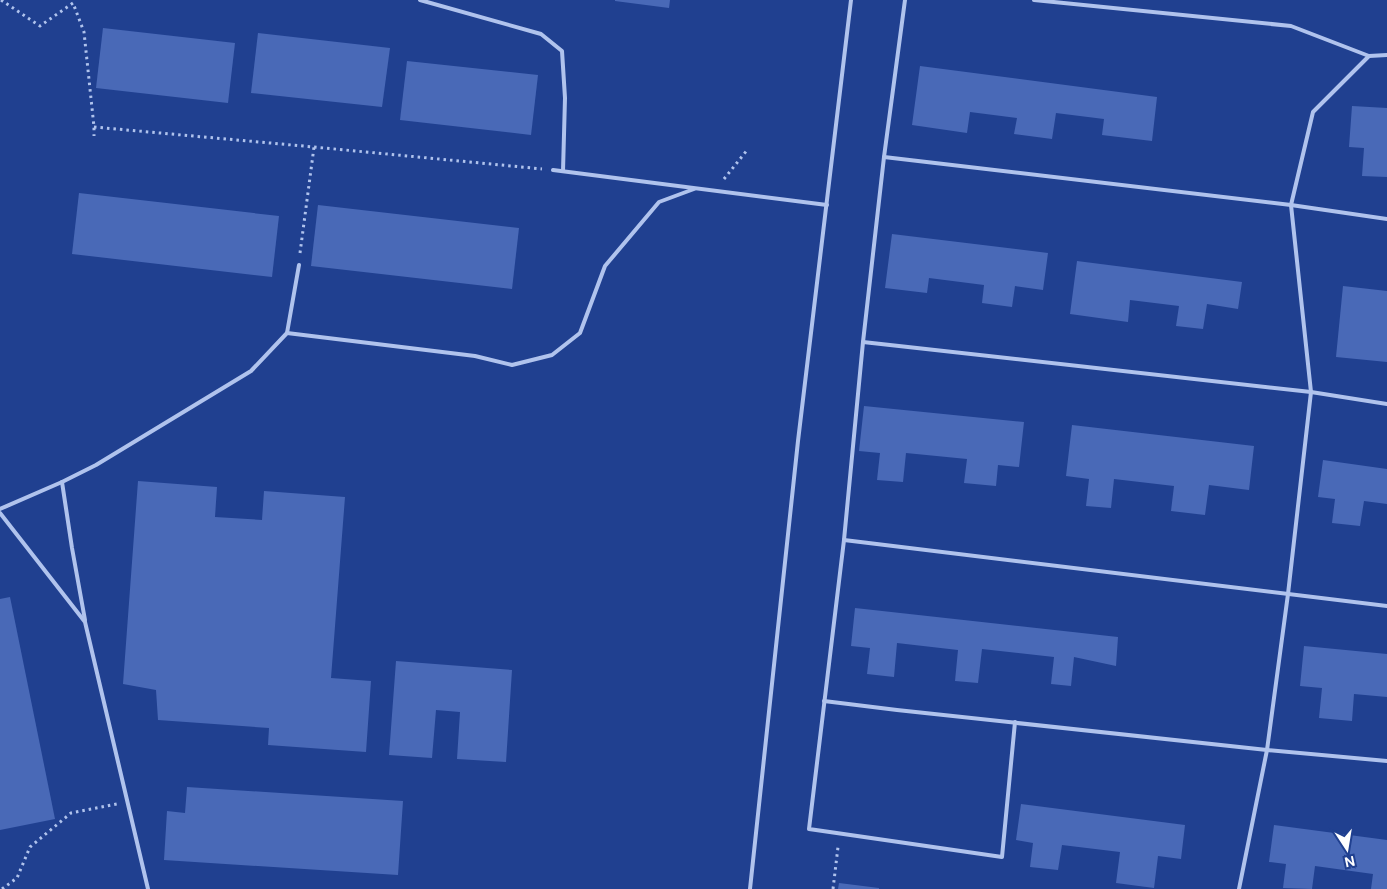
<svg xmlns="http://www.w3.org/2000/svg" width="1387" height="889" viewBox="0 0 1387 889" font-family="'DM Sans',sans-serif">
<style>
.building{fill:#4969b7}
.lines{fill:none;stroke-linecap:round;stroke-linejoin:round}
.path{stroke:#b0c3ed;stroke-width:3;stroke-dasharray:2.5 4;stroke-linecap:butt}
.service{stroke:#b0c3ed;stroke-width:4}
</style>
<rect width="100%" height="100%" fill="#204090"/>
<g class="building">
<polygon points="615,0 670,0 669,8 615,1"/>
<polygon points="103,28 235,43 228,103 96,88"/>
<polygon points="258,33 390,48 382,107 251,93"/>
<polygon points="407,61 538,75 531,135 400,120"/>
<polygon points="920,66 1157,97 1152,141 1102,135 1104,119 1056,113 1052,139 1014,134 1017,118 970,112 967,133 912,125"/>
<polygon points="1352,106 1387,108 1387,177 1362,176 1364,148 1349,147"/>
<polygon points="79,193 279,216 272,277 72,254"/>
<polygon points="318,205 519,228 512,289 311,266"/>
<polygon points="892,234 1048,253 1043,290 1015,286 1012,307 982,303 984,285 929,278 927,293 885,288"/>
<polygon points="1077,261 1242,282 1238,309 1207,304 1203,329 1176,326 1179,306 1130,300 1128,322 1070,314"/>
<polygon points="1343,286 1387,291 1387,362 1336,357"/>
<polygon points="864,406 1024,422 1019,467 998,465 996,486 964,483 967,459 906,453 903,482 877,480 880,453 859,451"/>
<polygon points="1072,425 1254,446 1249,490 1209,485 1205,515 1171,511 1174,486 1114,479 1111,508 1086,506 1089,479 1066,476"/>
<polygon points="1323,460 1387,469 1387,504 1364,501 1360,526 1332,523 1335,499 1318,497"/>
<polygon points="138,481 217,487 215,517 262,520 264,491 345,497 331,678 371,681 366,752 268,745 269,728 158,720 156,690 123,684"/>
<polygon points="10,597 55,819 0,830 0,599"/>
<polygon points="855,608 1118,637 1116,666 1074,657 1071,686 1051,684 1054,657 982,649 978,683 955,681 958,650 897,643 894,677 867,674 870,648 851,646"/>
<polygon points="1304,646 1387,654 1387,697 1354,694 1352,721 1319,718 1322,688 1300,686"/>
<polygon points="396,661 512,670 506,762 457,759 460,712 436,710 432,758 389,755"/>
<polygon points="187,787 403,801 398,875 164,860 167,811 185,813"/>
<polygon points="1021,804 1185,825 1181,859 1158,856 1154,888 1116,883 1120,852 1062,845 1058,870 1030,867 1033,843 1016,840"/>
<polygon points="1274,825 1387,840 1387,889 1371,889 1373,874 1315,866 1312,889 1283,888 1286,864 1269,862"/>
<polygon points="839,883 879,888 879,889 838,889"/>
</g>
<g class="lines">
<g class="path">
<polyline points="1,0 40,26 73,3 84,32 94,127 94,136"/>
<polyline points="94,127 314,147 542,169"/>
<polyline points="724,179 748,149"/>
<polyline points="300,253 314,147"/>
<polyline points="2,889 17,878 30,847 71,813 117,804"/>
<polyline points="833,889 838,847"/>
</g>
<g class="service">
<polyline points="420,0 541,34 562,51 565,98 563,171"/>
<polyline points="1034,0 1291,26 1369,56"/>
<polyline points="884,157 1291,205 1387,219"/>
<polyline points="553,170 827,205"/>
<polyline points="287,333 475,356 512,365 552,355 580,333 605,266 659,202 694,189"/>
<polyline points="863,342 884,157 905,0"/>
<polyline points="62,482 72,548 85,620"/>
<polyline points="0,509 62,482 96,465 251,371 287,333 299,265"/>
<polyline points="0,513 85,622 148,889"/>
<polyline points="844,540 1387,606"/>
<polyline points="824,701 897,710 1267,750 1387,761"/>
<polyline points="1015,722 1002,857 809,829 844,540 863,342 1311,392 1387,404"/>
<polyline points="750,889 798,441 851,0"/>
<polyline points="1239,889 1267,750 1288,594 1311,392 1291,205 1313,112 1369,56 1387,55"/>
</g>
</g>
<g transform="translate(1347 849) rotate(168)" stroke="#204090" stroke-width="4" paint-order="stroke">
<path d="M0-4L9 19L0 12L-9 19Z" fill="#ffffff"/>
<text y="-8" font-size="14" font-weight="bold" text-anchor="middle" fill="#ffffff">N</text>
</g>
</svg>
